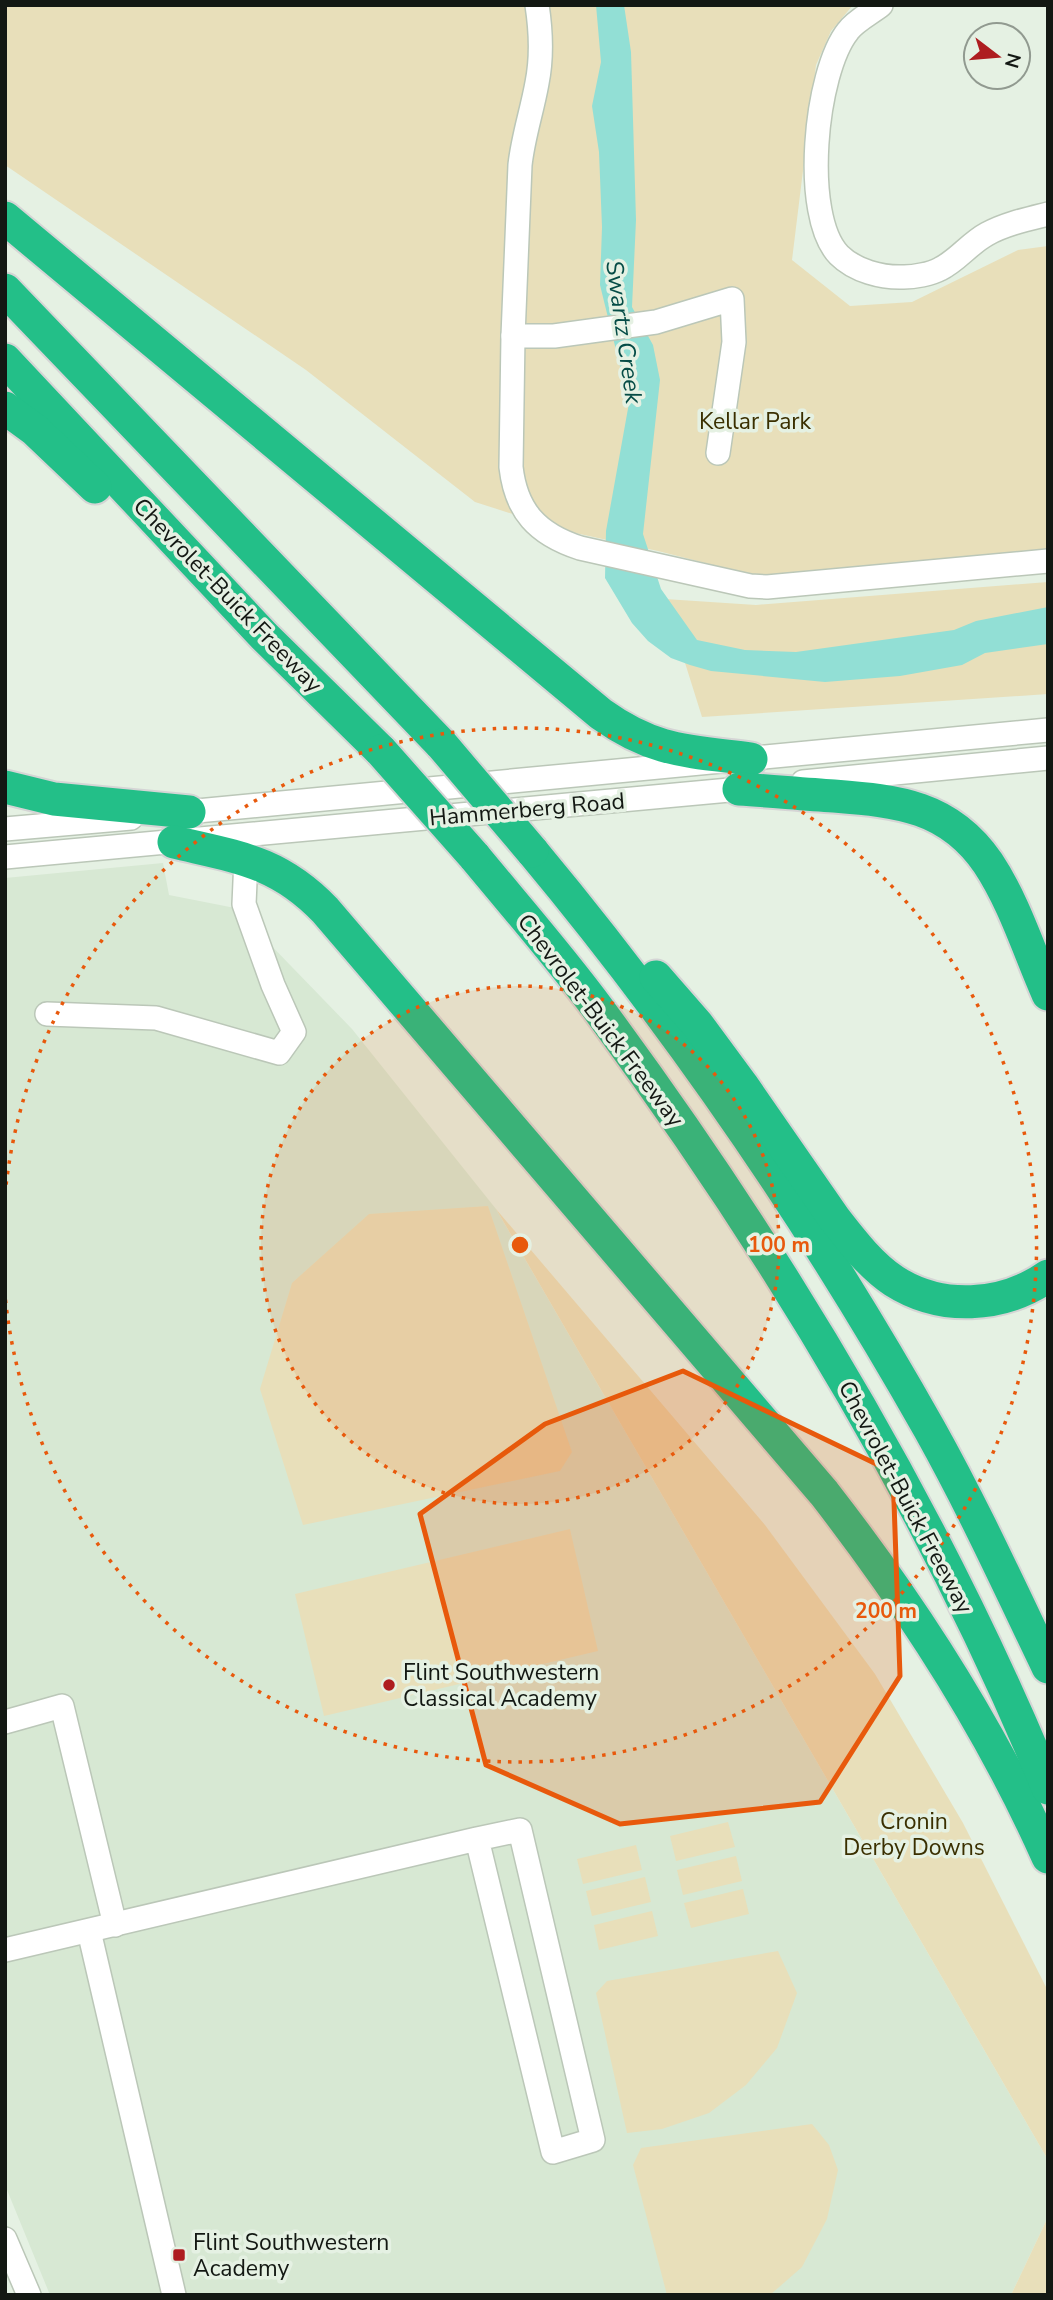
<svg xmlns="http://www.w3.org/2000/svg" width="1053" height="2300" viewBox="0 0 1053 2300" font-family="'Nunito Sans',sans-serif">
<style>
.built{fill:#d7e8d3}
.green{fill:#e8dfba}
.water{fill:#92dfd5}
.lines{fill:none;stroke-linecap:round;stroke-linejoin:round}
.minor-casing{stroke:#bbc7b8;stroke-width:26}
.highway-casing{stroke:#d5d5d5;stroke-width:37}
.minor{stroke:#fff;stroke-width:23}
.highway{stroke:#23bf88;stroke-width:33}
.highway-bridge-casing{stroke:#d5d5d5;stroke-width:37;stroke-linecap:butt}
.highway-bridge{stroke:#23bf88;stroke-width:33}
.marked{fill:#e8590c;fill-opacity:0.2;stroke:#e8590c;stroke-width:5;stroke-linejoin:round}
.ring{fill:none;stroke:#e8590c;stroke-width:3.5;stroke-dasharray:3.5 7}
.poi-dot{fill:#ae1d20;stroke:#e5f1e3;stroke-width:2.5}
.labels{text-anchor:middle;stroke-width:7;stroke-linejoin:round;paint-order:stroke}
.park-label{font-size:23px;fill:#3a2f00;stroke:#e5f1e3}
.street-label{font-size:23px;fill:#131813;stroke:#e5f1e3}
.poi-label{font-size:23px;fill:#131813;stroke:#e5f1e3;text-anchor:start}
.water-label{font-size:24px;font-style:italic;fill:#054c46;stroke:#e5f1e3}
.centre{fill:#e8590c;stroke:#e5f1e3;stroke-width:3.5}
.ring-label{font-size:21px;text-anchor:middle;font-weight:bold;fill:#e8590c;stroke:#e5f1e3;stroke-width:7;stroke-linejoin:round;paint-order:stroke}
</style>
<rect width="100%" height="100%" fill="#e5f1e3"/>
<polygon class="built" points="163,863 169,895 235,908 352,1029 496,1209 1048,2160 1048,2217 1011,2295 50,2295 5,2185 5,878"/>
<g class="green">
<polygon points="5,5 853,5 831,31 816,65 792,260 850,306 912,302 1018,250 1048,246 1048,549 768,579 658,551 566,531 475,502 306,370 5,165"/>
<polygon points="1048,582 1048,694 702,717 665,599 756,605"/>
<polygon points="488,1206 572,1452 560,1471 303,1525 260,1389 292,1283 369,1214"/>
<polygon points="496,1209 765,1525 875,1674 963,1823 1048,1991 1048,2160"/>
<polygon points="570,1529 598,1651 324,1716 295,1594"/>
<polygon points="728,1822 735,1847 676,1861 670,1836"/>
<polygon points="636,1845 642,1870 583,1884 577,1859"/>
<polygon points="736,1856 742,1881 683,1895 677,1870"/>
<polygon points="645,1877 651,1902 592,1916 586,1891"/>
<polygon points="743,1889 749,1914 691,1928 684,1903"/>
<polygon points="652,1911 658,1936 599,1950 594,1925"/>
<polygon points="778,1951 797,1993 777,2048 746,2085 709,2113 662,2129 627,2133 596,1993 607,1981"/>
<polygon points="812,2124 829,2145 838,2170 827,2219 802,2267 770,2295 667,2295 633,2165 641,2148"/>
<polygon points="1048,2217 1048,2295 1011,2295"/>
</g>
<polygon class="water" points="596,5 624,5 631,52 636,220 632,307 653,345 660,380 643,534 661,589 697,640 745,650 796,652 954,630 976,621 1048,607 1048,644 985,653 962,665 900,676 825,682 711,671 690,665 671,658 648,641 632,623 605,578 606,531 629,403 600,285 602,227 599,152 592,106 601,62"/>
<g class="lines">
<g class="minor-casing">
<g id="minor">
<path d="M537 5C541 31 542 58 537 83 532 111 523 137 520 165L513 336 511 467C516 511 537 534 580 548L750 586 767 587 1048 561"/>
<path d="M881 5C871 13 855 21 848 31 815 72 801 216 839 255 855 271 882 278 904 277 914 277 931 274 940 269 957 261 970 243 987 234 1005 224 1028 219 1048 214"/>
<polyline points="513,336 554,336 656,322 732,299 734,342 718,453"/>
<polyline points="803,782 1048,758"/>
<polyline points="176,813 1048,730"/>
<polyline points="5,829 131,818"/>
<polyline points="5,857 751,788"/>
<polyline points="47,1014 156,1018 279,1053 294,1032 273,985 244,904 246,859"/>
<polyline points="5,1722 62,1706 115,1925"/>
<polyline points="89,1931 174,2295"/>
<polyline points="5,1950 477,1839 520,1830 593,2140 553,2152 477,1839"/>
<polyline points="5,2239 29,2295"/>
</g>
</g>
<g class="highway-casing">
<g id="highway">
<path d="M5 218 601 714C654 752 688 751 751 759"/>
<polyline points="5,290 442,745"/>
<polyline points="5,360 264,636 381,751"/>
<polyline points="5,408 35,430 95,487"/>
<polyline points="5,787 54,799 189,812"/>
<path d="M739 789C771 791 802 794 834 796 898 801 949 806 988 863 1014 902 1029 951 1048 994"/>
<path d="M174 842C237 857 278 861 325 910L824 1493C911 1605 990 1727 1048 1857"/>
<path d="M532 851C682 1031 815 1226 930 1430 973 1507 1010 1588 1048 1667"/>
<path d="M474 856C516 907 560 957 599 1010 777 1251 934 1511 1048 1788"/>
<path d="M656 977 697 1024 742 1085 834 1218C852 1241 870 1265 894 1281 941 1311 1002 1308 1048 1276"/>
</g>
</g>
<use href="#minor" class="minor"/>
<use href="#highway" class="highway"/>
<g class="highway-bridge-casing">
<g id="highway-bridge">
<polyline points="442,745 532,851"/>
<polyline points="381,751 474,856"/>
</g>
</g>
<use href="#highway-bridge" class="highway-bridge"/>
</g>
<path class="marked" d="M683 1371 893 1472 900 1676 820 1802 620 1824 486 1765 420 1514 545 1424Z"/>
<circle cx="520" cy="1245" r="259" fill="#e8590c" fill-opacity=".12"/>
<g class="ring">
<circle cx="520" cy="1245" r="259"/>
<path d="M5 1195A517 517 0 1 1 5 1295"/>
</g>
<g class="poi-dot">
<circle cx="389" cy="1685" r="7"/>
<rect x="172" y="2248" width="14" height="14" rx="3.5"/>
</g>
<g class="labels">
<g class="park-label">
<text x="755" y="429">Kellar Park</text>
<text x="914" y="1829">Cronin<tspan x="914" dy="26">Derby Downs</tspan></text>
</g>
<g class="street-label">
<text transform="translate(228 595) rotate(46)" y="8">Chevrolet-Buick Freeway</text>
<text transform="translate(527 809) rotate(-5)" y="8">Hammerberg Road</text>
<text transform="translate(601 1020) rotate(53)" y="8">Chevrolet-Buick Freeway</text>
<text transform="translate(906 1497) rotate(62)" y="8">Chevrolet-Buick Freeway</text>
</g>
<g class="poi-label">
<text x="403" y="1680">Flint Southwestern<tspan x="403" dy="26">Classical Academy</tspan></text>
<text x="193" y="2250">Flint Southwestern<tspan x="193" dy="26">Academy</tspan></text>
</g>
<g class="water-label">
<text transform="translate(624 332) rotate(82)" y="8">Swartz Creek</text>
</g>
</g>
<circle cx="520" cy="1245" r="10" class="centre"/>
<g class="ring-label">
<text x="779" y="1252">100 m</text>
<text x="886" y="1618">200 m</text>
</g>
<rect width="1053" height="2300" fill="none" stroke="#131813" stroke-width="14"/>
<g transform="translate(997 56) rotate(106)"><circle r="33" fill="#e5f1e3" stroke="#919a90" stroke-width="2"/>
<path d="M0-5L12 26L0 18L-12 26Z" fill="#ae1d20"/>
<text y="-10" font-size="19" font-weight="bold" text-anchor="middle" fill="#131813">N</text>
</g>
</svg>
